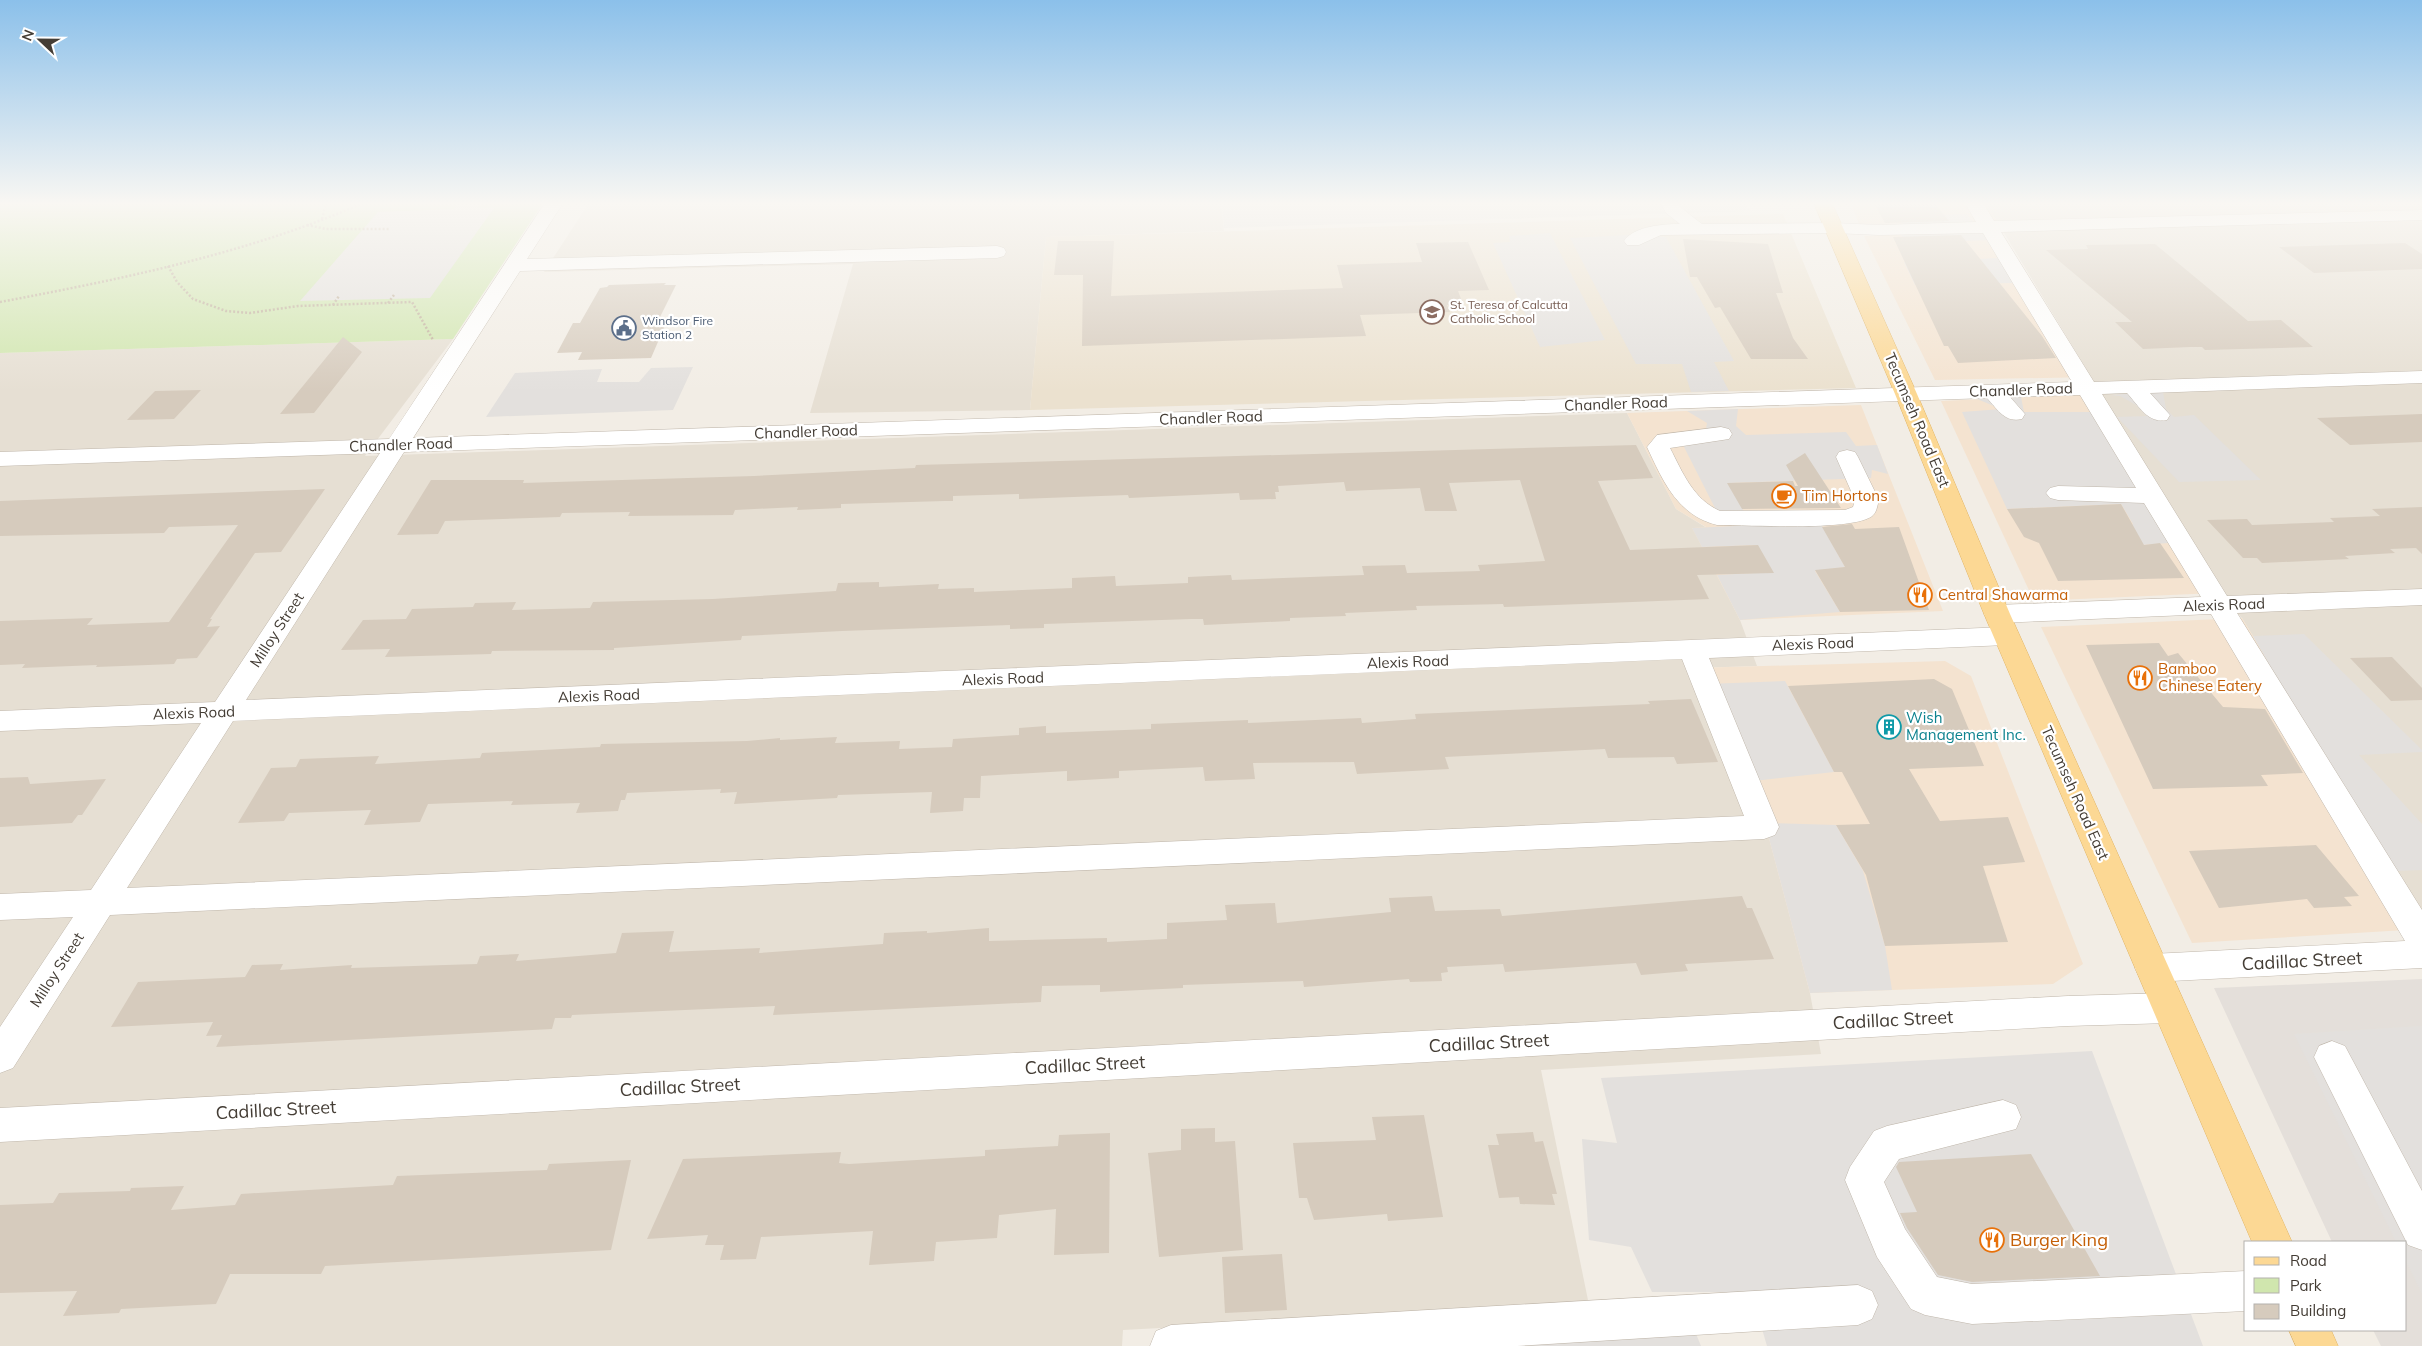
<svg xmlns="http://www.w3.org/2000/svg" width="2422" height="1346" viewBox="0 0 2422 1346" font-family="Mulish,sans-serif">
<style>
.residential{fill:#e6dfd3}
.commercial{fill:#f4e3d0}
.industrial{fill:#e4dfda}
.education{fill:#ebe1cf}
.green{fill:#d0e6ae}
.parking{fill:#e3e0dd}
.building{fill:#d6cbbd}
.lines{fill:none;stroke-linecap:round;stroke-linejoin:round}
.minor-casing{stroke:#c0b7ab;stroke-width:1}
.major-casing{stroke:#e1b464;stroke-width:1}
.path{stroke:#bfaf99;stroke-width:2.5;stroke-dasharray:2 2;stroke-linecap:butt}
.minor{fill:#fff;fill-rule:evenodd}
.major{fill:#fcd894;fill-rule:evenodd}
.labels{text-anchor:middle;stroke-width:4.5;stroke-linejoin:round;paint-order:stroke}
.far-education-label{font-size:12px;fill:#785e54;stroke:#fff;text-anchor:start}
.far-service-label{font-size:12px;fill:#4e5e75;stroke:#fff;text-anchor:start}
.street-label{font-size:15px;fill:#443d35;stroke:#fff}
.food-label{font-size:15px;fill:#c56008;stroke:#fff;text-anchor:start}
.culture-label{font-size:15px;fill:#0d838f;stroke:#fff;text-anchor:start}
.near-street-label{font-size:18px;fill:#443d35;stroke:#fff}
.near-food-label{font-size:18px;fill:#c56008;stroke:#fff;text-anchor:start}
</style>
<rect width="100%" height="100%" fill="#f2ede5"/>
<g class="residential">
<polygon points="589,203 1221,203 1224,231 1046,237 1030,410 810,413 853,264 544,272"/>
<polygon points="1986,203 2422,203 2422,915 2242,618 2216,593 2096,394 2091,377"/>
<polygon points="453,339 365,456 1627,413 1676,509 1707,528 1693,528 1740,620 1757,666 1693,668 1765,823 1810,993 1821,1054 1541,1070 1589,1305 1123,1330 1122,1346 0,1346 0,353"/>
</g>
<g class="commercial">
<polygon points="1851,203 1986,203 1998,223 1859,224"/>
<polygon points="2001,231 2091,377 1935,380 1864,236"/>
<polygon points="2096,394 2216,593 2034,601 1941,401"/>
<polygon points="1861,405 1943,611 1740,620 1692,528 1706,527 1676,509 1627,413"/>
<polygon points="2242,618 2397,871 2422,929 2192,943 2041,627"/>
<polygon points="1945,661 1971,676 2083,964 2053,984 1810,993 1765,823 1693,668"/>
</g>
<polygon class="industrial" points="2422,979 2422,1346 2381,1346 2373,1330 2406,1330 2406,1242 2332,1242 2214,988"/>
<polygon class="education" points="1783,214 1856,388 1030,410 1046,237"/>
<polygon class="green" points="0,203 543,203 453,339 0,353"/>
<g class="parking">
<polygon points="442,203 498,203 480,205 478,208 494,208 430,298 300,301 378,212 454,209 457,205 440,205"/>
<polygon points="1222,203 1743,203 1750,211 1224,228"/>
<polygon points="1967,214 1974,223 1903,224 1899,216"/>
<polygon points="1983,231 1990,240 1908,243 1901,235"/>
<polygon points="1550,233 1605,340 1540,347 1493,243 1510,242 1509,236"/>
<polygon points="1629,235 1666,237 1734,361 1714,362 1729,391 1691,392 1682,364 1636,364 1570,238"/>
<polygon points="1999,258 2013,283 1915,285 1904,262"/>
<polygon points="693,367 673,410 486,417 515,373 602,369 597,382 639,382 651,368"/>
<polygon points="2163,392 2166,409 2174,417 2194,415 2261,480 2179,482 2117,417 2147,416 2136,405 2120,396 2110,395"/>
<polygon points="2021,397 2024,412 2092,412 2169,543 2127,546 2119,535 2133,524 2121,504 2007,509 1962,412 2001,409 1977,399"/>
<polygon points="1738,409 1736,426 1746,435 1846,432 1856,446 1877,445 1888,474 1872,470 1871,478 1728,483 1747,517 1719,516 1679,437 1705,435 1707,423 1687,411"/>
<polygon points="1820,522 1845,567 1815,571 1840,612 1740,620 1717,575 1773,572 1757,545 1702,547 1692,528"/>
<polygon points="2304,634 2422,750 2422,752 2359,755 2422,824 2422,870 2397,871 2317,749 2253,636"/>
<polygon points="1785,681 1834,772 1745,782 1706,684"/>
<polygon points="1765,823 1836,825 1863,871 1885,946 1892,990 1810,993"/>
<polygon points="2422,1026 2422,1294 2406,1261 2406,1242 2396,1242 2294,1034"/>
<polygon points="2092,1051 2203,1346 1767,1346 1762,1329 1832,1292 1652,1292 1631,1247 1589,1240 1582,1139 1617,1143 1601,1078"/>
<polygon points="1694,1329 1701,1346 1395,1346"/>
</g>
<g class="building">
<polygon points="1874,203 1934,203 1949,221 1885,223"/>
<polygon points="1961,235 2042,336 2056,358 1958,363 1948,346 1944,346 1893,237"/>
<polygon points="1683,239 1768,244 1783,293 1776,293 1793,338 1808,359 1751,359 1720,307 1715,308 1697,277 1690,277"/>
<polygon points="1058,241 1114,241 1111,296 1343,288 1337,265 1422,262 1416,243 1468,242 1489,290 1458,291 1463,304 1447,305 1450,312 1360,315 1366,336 1082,346 1083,275 1054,275"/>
<polygon points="2405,243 2422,254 2422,269 2314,273 2279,247"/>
<polygon points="2155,244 2248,321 2281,320 2313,347 2205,350 2202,347 2190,347 2143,349 2115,322 2132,322 2046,250 2088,249 2086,245"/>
<polygon points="666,283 664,285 676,285 658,321 667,321 651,358 578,360 582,352 557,353 573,323 580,323 600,288 607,287 609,285"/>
<polygon points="343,337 362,352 314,413 280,414"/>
<polygon points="201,390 174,419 127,420 155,391"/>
<polygon points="2422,414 2422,442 2350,445 2317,418"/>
<polygon points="1636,445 1653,478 1598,481 1630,550 1758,545 1774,573 1697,575 1709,599 1504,607 1503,604 1416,606 1417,610 1345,613 1346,616 1290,618 1290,621 1204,625 1203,619 1191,619 1044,624 1044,628 1010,629 1010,625 842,631 742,636 741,640 614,648 614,650 492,651 491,654 385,657 390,649 341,650 363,620 406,619 412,609 473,607 475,603 516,602 512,610 590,608 593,602 713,599 836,591 838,583 879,582 879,587 939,584 938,589 974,588 974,592 1072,588 1072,578 1115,576 1116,586 1188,583 1188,577 1231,575 1232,580 1364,575 1362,566 1405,565 1407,573 1480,571 1478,565 1545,561 1520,480 1449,483 1457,511 1425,511 1420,488 1346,491 1344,482 1278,486 1279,492 1275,492 1276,499 1240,500 1239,493 1129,498 1128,495 1019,499 1019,494 953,496 953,501 945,501 841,504 841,508 797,510 798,507 735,510 733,515 628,516 630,512 562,513 560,517 445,521 438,534 397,535 431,480 524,480 523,483 754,476 915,468 916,465"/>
<polygon points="1805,453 1841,508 1742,509 1727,483 1793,481 1795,486 1798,486 1786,465"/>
<polygon points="325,489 281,552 255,553 210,619 212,619 207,627 220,626 197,658 177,659 174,664 96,667 97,665 22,668 25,664 0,665 0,621 93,618 87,625 169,622 238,525 169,527 164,533 0,536 0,501"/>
<polygon points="2121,504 2144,545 2160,543 2184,578 2058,581 2039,543 2024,537 2007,509"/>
<polygon points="2422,507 2422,554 2416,548 2390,549 2395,553 2345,556 2349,559 2262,563 2257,558 2243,558 2207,520 2247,519 2252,525 2334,522 2330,518 2380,516 2372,509"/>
<polygon points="1852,524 1855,529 1899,527 1929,610 1840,612 1815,570 1845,567 1822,527"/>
<polygon points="2159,643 2168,656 2178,653 2223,707 2265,709 2303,773 2261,775 2268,786 2153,789 2086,645"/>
<polygon points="2392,657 2422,688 2422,700 2391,701 2350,658"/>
<polygon points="1934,679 1952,689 1984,766 1909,769 1940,821 2008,817 2025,862 1983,866 2008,942 1885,946 1866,875 1836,825 1870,824 1842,772 1834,772 1788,686"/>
<polygon points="1691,699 1718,762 1677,764 1674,757 1608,758 1605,749 1445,757 1449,769 1357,774 1354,762 1253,763 1255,779 1205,781 1203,767 1119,771 1119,778 1067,781 1067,771 981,776 980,798 964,798 963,811 930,813 932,792 838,795 837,798 734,804 737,792 720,793 721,789 627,793 625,800 621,800 618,811 576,813 580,803 511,805 513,801 428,804 420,822 364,825 371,810 289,813 284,821 238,823 271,768 296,767 300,759 379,756 375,764 480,758 482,753 600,747 601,744 747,741 780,738 780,740 837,737 835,743 900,741 899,749 952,747 953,739 1019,735 1019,728 1046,726 1046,733 1151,729 1151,724 1248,720 1248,723 1361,718 1362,723 1416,719 1415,714 1650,704 1648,701"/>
<polygon points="28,777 30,784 106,779 82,815 78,815 72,823 0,827 0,778"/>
<polygon points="2316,845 2359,896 2344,897 2352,906 2314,908 2307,899 2219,908 2189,851"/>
<polygon points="1432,896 1435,911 1500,909 1502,916 1742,896 1747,908 1752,908 1774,959 1685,964 1688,971 1641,975 1636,963 1505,972 1503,964 1447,967 1448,972 1441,973 1442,981 1410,982 1409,979 1304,987 1303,981 1183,985 1183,988 1100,992 1100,985 1042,986 1041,1002 773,1015 775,1006 572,1015 571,1018 555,1018 552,1029 216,1047 222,1035 206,1036 213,1022 111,1027 138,982 245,977 252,965 283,964 280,970 352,965 351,968 477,964 480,956 519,954 516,961 616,953 622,933 674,931 669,952 760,948 759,953 883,944 884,933 927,931 927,933 989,928 989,941 1107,938 1107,942 1167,939 1167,923 1227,920 1225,905 1275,903 1277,923 1391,912 1389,898"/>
<polygon points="1424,1115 1443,1217 1388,1221 1387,1214 1314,1220 1307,1198 1299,1198 1293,1143 1376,1140 1372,1117"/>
<polygon points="1215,1128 1215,1142 1235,1141 1243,1250 1159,1257 1148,1153 1181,1150 1181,1129"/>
<polygon points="1533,1132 1535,1142 1543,1141 1557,1194 1552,1194 1555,1205 1520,1204 1519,1197 1499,1198 1488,1145 1499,1145 1496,1134"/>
<polygon points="1110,1133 1109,1253 1054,1255 1056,1209 999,1215 997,1238 936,1242 934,1261 869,1265 873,1231 761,1237 756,1259 720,1260 724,1245 705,1245 708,1235 647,1239 683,1159 841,1152 839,1163 849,1164 985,1156 985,1150 1058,1146 1059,1135"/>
<polygon points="2031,1154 2100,1276 1972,1282 1938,1275 1907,1228 1900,1213 1917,1212 1896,1167 1899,1162"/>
<polygon points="631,1160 611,1250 325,1266 321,1274 230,1274 216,1304 121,1309 119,1313 63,1316 77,1291 0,1293 0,1205 53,1203 59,1193 130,1191 131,1188 184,1186 171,1210 235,1205 241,1194 393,1185 397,1176 547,1170 549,1164"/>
<polygon points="1282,1254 1287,1310 1225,1313 1222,1257"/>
</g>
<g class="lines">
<g class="minor-casing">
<g id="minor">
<path d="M545 203H563L527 259 997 246 1004 248 1006 252 1004 256 997 258 520 271 413 438 2072 382 1983 233 1879 235 1834 233 1661 235 1639 245H1627L1624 241C1634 226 1664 224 1680 224L1666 213 1661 203H1679L1680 207 1702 224 1834 223 1879 225 1976 222 1965 203H1983L1994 221 2422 210V220L2001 232 2094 382 2422 371V383L2150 393 2170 415 2167 420C2148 424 2139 406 2127 393L2102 394 2227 596 2422 589V605L2237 613 2422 910V968L2152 982 2140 978 2135 968 2140 958 2152 954 2405 941 2211 614 1997 623 1988 620 1984 614 1988 608 1997 605 2201 597 2144 503 2058 500 2050 498 2046 493 2050 488 2058 486 2136 488 2080 395 2010 397 2025 414 2022 419C2005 423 1998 410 1987 398L404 452 246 700 2006 627 2015 630 2019 636 2015 642 2006 645 1709 658 1779 827 1775 835 1764 839 110 915 13 1068 0 1073V1027L73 917 0 920V894L91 890 201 723 0 731V711L215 702 380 453 0 466V452L389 439ZM1682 659 1744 816 127 888 233 721Z"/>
<path d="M1721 427 1729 429 1732 434 1729 439 1670 448C1683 473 1693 499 1720 511L1845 510 1853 507 1855 500 1836 457 1839 452 1847 450 1855 452 1858 457 1879 500C1877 506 1877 513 1871 517 1847 531 1750 525 1717 525 1677 515 1663 481 1647 447L1657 435Z"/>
<polygon points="2169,993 2181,997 2186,1008 2181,1019 2169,1023 2068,1026 0,1142 0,1108 2068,996"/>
<polygon points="2332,1041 2345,1046 2422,1191 2422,1250 2408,1245 2314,1057 2319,1046"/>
<polygon points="2003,1100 2016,1105 2021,1117 2016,1129 1899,1159 1884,1182 1905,1229 1937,1277 1972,1284 2246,1271 2246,1311 1972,1324 1925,1315 1911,1309 1877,1257 1845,1180 1850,1167 1874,1131 1887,1126"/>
<polygon points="1858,1285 1872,1291 1878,1305 1872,1319 1858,1325 1517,1346 1150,1346 1156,1331 1171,1325"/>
</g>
</g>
<g class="major-casing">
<g id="major">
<polygon points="1814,203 1832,203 1917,394 2010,614 2292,1242 2252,1242 1984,614 1895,394"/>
<polygon points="2289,1330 2331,1330 2338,1346 2296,1346"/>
</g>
</g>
<g class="path">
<polyline points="322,219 326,203"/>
<polyline points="307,225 326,229 390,229"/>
<polyline points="168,266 177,282 193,299 226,311 250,313 298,306 412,302 433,340"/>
<path d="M0 302C122 279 249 253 363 203"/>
<polyline points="388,303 394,295"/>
<polyline points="333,305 339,296"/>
</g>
<use href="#minor" class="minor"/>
<use href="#major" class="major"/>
</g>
<linearGradient id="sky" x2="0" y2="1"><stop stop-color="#8bc0ea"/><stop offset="0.52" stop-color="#f9f7f3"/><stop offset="1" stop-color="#f9f7f3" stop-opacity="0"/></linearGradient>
<rect width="2422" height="392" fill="url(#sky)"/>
<defs>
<g id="school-ring" transform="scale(1.25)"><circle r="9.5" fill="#fff" stroke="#8d6e63" stroke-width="1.5"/><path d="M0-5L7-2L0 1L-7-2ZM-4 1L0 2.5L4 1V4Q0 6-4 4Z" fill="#8d6e63"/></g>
<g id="civic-ring" transform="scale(1.25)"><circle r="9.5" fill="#fff" stroke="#5c6f8a" stroke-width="1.5"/><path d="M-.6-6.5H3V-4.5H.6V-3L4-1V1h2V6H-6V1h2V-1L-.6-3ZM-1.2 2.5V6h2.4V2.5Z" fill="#5c6f8a"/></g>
<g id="cafe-ring" transform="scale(1.25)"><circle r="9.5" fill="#fff" stroke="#e8710a" stroke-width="1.5"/><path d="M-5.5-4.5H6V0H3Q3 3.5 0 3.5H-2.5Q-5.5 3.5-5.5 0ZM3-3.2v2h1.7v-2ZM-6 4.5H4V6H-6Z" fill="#e8710a"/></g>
<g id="restaurant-ring" transform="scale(1.25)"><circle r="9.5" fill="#fff" stroke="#e8710a" stroke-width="1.5"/><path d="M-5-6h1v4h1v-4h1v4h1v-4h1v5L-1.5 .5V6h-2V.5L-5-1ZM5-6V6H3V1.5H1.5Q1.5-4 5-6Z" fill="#e8710a"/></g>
<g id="building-ring" transform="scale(1.25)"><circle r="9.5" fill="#fff" stroke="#0f9aa8" stroke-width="1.5"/><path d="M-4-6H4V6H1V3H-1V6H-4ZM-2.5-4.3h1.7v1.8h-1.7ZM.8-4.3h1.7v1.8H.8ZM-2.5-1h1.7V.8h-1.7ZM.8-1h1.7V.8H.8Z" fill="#0f9aa8"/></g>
</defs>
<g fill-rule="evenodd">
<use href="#school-ring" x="1432" y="312"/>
<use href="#civic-ring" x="624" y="328"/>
<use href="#cafe-ring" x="1784" y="496"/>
<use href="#restaurant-ring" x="1920" y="595"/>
<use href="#restaurant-ring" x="2140" y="678"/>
<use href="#building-ring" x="1889" y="727"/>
<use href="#restaurant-ring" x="1992" y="1240"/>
</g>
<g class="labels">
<g class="far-education-label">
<text x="1450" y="309">St. Teresa of Calcutta<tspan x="1450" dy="14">Catholic School</tspan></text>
</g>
<g class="far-service-label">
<text x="642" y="325">Windsor Fire<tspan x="642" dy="14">Station 2</tspan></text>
</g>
<g class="street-label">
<text transform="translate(2021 390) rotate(-2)" y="5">Chandler Road</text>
<text transform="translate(1616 404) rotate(-2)" y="5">Chandler Road</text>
<text transform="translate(1211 418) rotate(-2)" y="5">Chandler Road</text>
<text transform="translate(1917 420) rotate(67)" y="5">Tecumseh Road East</text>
<text transform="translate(806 432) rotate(-2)" y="5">Chandler Road</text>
<text transform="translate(401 445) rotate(-2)" y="5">Chandler Road</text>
<text transform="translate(2224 605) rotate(-2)" y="5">Alexis Road</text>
<text transform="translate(277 630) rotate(-57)" y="5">Milloy Street</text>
<text transform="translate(1813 644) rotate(-2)" y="5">Alexis Road</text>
<text transform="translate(1408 662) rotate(-2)" y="5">Alexis Road</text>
<text transform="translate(1003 679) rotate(-2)" y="5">Alexis Road</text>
<text transform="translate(599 696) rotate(-2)" y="5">Alexis Road</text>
<text transform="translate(194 713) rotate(-2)" y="5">Alexis Road</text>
<text transform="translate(2075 793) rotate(66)" y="5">Tecumseh Road East</text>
<text transform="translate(57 970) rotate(-57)" y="5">Milloy Street</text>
</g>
<g class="food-label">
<text x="1802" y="501">Tim Hortons</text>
<text x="1938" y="600">Central Shawarma</text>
<text x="2158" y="674">Bamboo<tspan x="2158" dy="17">Chinese Eatery</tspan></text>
</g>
<g class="culture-label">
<text x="1906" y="723">Wish<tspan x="1906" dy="17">Management Inc.</tspan></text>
</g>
<g class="near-street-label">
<text transform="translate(2302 961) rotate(-3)" y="6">Cadillac Street</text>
<text transform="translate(1893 1020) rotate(-3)" y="6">Cadillac Street</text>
<text transform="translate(1489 1043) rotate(-3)" y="6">Cadillac Street</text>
<text transform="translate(1085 1065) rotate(-3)" y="6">Cadillac Street</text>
<text transform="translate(680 1087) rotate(-3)" y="6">Cadillac Street</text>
<text transform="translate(276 1110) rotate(-3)" y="6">Cadillac Street</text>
</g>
<g class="near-food-label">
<text x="2010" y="1246">Burger King</text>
</g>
</g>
<rect x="2244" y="1241" width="162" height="90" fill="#ffffff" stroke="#b4b1ae"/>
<rect x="2254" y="1257" width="25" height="8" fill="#fcd894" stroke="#b4b1ae"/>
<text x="2290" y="1266" font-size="15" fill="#443d35">Road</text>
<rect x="2254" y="1278" width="25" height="15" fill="#d0e6ae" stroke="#b4b1ae"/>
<text x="2290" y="1291" font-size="15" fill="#443d35">Park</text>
<rect x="2254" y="1304" width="25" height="15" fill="#d6cbbd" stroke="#b4b1ae"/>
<text x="2290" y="1316" font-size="15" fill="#443d35">Building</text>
<g transform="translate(40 40) rotate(292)" stroke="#ffffff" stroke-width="4" paint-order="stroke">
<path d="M0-4L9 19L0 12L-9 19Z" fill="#443d35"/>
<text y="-8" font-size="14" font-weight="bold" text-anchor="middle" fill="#443d35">N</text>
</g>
</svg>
